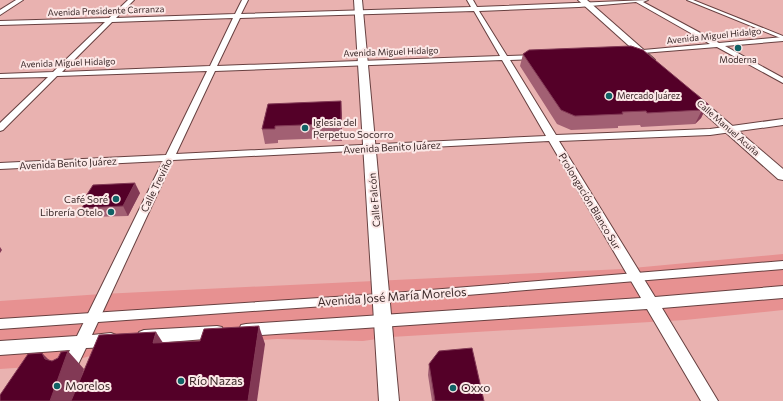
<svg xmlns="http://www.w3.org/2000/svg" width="783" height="401" viewBox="0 0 783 401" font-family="Commissioner,sans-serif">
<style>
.built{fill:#e9b2b0}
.green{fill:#e79191}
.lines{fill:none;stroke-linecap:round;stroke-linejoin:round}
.pedestrian-casing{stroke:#674040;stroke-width:2}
.minor-casing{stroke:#674040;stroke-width:2}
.tertiary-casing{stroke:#674040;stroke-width:2}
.secondary-casing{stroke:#674040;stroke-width:2}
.pedestrian{fill:#fff;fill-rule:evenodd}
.minor{fill:#fff;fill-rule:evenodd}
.tertiary{fill:#fff;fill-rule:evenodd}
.secondary{fill:#fff;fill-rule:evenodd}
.wall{fill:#a26073}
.shaded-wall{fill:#823955}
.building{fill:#540028;stroke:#823955}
.poi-dot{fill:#106165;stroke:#fce8e7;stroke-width:1.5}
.labels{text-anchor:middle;stroke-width:4;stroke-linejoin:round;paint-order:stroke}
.far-street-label{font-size:9px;fill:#3b2929;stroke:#fce8e7}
.far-poi-label{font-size:9px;fill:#3b2929;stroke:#fce8e7}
.poi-label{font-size:10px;fill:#3b2929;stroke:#fce8e7;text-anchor:end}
.street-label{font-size:10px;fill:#3b2929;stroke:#fce8e7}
.near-street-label{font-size:12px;fill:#3b2929;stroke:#fce8e7}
.near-poi-label{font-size:12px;fill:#3b2929;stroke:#fce8e7;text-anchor:start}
</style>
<rect width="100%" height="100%" fill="#efbfbe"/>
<rect class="built" x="0" y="0" width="783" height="401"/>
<polygon class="green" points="783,254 783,310 685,320 391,337 363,341 277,339 114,349 59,365 0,369 0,301 102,294 622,269"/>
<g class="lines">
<g class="pedestrian-casing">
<g id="pedestrian">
<polygon points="687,0 693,0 783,36 783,39"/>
<polygon points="783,261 783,269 381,302 0,329 0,319 381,294"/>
</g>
</g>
<g class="minor-casing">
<g id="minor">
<polygon points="16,0 23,0 0,15 0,10"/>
<path d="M128 0H134L116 18 235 14 242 0H248L241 14 471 7 467 0H473L477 7 648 0 643 2 719 43 783 37V41L725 46 783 78V83L717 47 630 54 628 53 632 51 710 44 636 2 579 7 479 11 507 56 537 55 541 57 537 59 510 60 556 135 710 129 783 119V125L710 135 559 141 655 297 783 286V298L662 308 718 401H701L647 309 246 336 241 335 239 330 241 325 246 324 641 298 549 141 173 160 92 335 111 333 116 335 118 340 116 345 111 347 86 348 73 375 68 377 63 375 60 370 70 350 0 355V341L77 336 163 161 0 169V163L166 155 207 71 57 76 3 130 0 131V123L48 77 0 78V74L53 72 105 22 0 25V21L109 18ZM474 11 500 56 217 66 240 18ZM233 18 210 66 62 72 112 22ZM502 60 546 136 176 154 215 71Z"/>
<polygon points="217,326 222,327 224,332 222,337 217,338 144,344 139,342 137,337 139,332 144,330"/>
</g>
</g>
<g class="tertiary-casing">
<polygon id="tertiary" points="354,0 362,0 399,401 379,401"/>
</g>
<g class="secondary-casing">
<g id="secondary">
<polygon points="578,0 587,0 653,58 655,60 653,62 647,62"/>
<polygon points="691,93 695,94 783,169 783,180 778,179 687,98 685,96 687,94"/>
</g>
</g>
<use href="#pedestrian" class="pedestrian"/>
<use href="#minor" class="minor"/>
<use href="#tertiary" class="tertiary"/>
<use href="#secondary" class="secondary"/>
</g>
<g class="wall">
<polygon points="523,54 708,104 701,118 695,124 641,127 640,125 618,126 618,128 571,130 557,124 520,66"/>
<polygon points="268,104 342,115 342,141 332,141 332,138 278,140 278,143 265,144 262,129"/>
<polygon points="140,193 128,216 88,217 82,208 88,198 86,196"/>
<polygon points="429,364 484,401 432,401 428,375"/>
</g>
<g class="shaded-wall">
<polygon points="341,101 342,115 342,141 341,127"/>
<polygon points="708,104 701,118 695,124 702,110"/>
<polygon points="135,183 140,193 128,216 123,206"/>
<polygon points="0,247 2,250 0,253"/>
<polygon points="259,326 265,344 257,401 248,401"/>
<polygon points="156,332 167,349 153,343"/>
<polygon points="68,351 84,369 73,401 50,401 45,359 42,353 59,370"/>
</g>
<g class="building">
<polygon points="631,46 643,50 708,104 702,110 647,113 646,111 622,112 623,114 575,116 561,110 523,54 529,50"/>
<polygon points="341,101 341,127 331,127 330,124 275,126 275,129 262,129 268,104"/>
<polygon points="135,183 123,206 82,208 89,196 86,196 93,185"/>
<polygon points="259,326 248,401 71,401 99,335 156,332 153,343 200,341 204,329"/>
<polygon points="472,348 484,401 435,401 429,364 439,351"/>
<polygon points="68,351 50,401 0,401 0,395 28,354 42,353 45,359 52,361 58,358 61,352"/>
</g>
<g class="poi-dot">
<circle cx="738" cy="48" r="4"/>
<circle cx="609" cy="96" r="4"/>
<circle cx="305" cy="128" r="4"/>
<circle cx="116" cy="199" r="4"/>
<circle cx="111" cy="212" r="4"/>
<circle cx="181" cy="381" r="4"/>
<circle cx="57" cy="386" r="4"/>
<circle cx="453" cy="388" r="4"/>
</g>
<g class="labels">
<g class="far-street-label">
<text transform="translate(106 11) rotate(-2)" y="3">Avenida Presidente Carranza</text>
<text transform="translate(714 36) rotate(-6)" y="3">Avenida Miguel Hidalgo</text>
<text transform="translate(391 52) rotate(-2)" y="3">Avenida Miguel Hidalgo</text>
<text transform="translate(68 63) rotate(-2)" y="3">Avenida Miguel Hidalgo</text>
<text transform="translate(728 128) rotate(41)" y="3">Calle Manuel Acuña</text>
</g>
<g class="far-poi-label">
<text x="738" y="63">Moderna</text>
<text x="617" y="99" text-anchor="start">Mercado Juárez</text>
</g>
<g class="poi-label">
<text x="313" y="126" text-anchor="start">Iglesia del<tspan x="313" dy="12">Perpetuo Socorro</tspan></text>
<text x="108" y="203">Café Soré</text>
<text x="103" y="216">Librería Otelo</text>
</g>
<g class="street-label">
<text transform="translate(392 147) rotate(-3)" y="4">Avenida Benito Juárez</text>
<text transform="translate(68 163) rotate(-3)" y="4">Avenida Benito Juárez</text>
<text transform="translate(156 185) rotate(-64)" y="4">Calle Treviño</text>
<text transform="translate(374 200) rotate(-95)" y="4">Calle Falcón</text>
<text transform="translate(590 201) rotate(59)" y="4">Prolongación Blanco Sur</text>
</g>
<g class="near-street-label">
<text transform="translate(392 297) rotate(-4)" y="4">Avenida José María Morelos</text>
</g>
<g class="near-poi-label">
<text x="189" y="385">Río Nazas</text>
<text x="65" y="390">Morelos</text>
<text x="461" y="392">Oxxo</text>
</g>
</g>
</svg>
